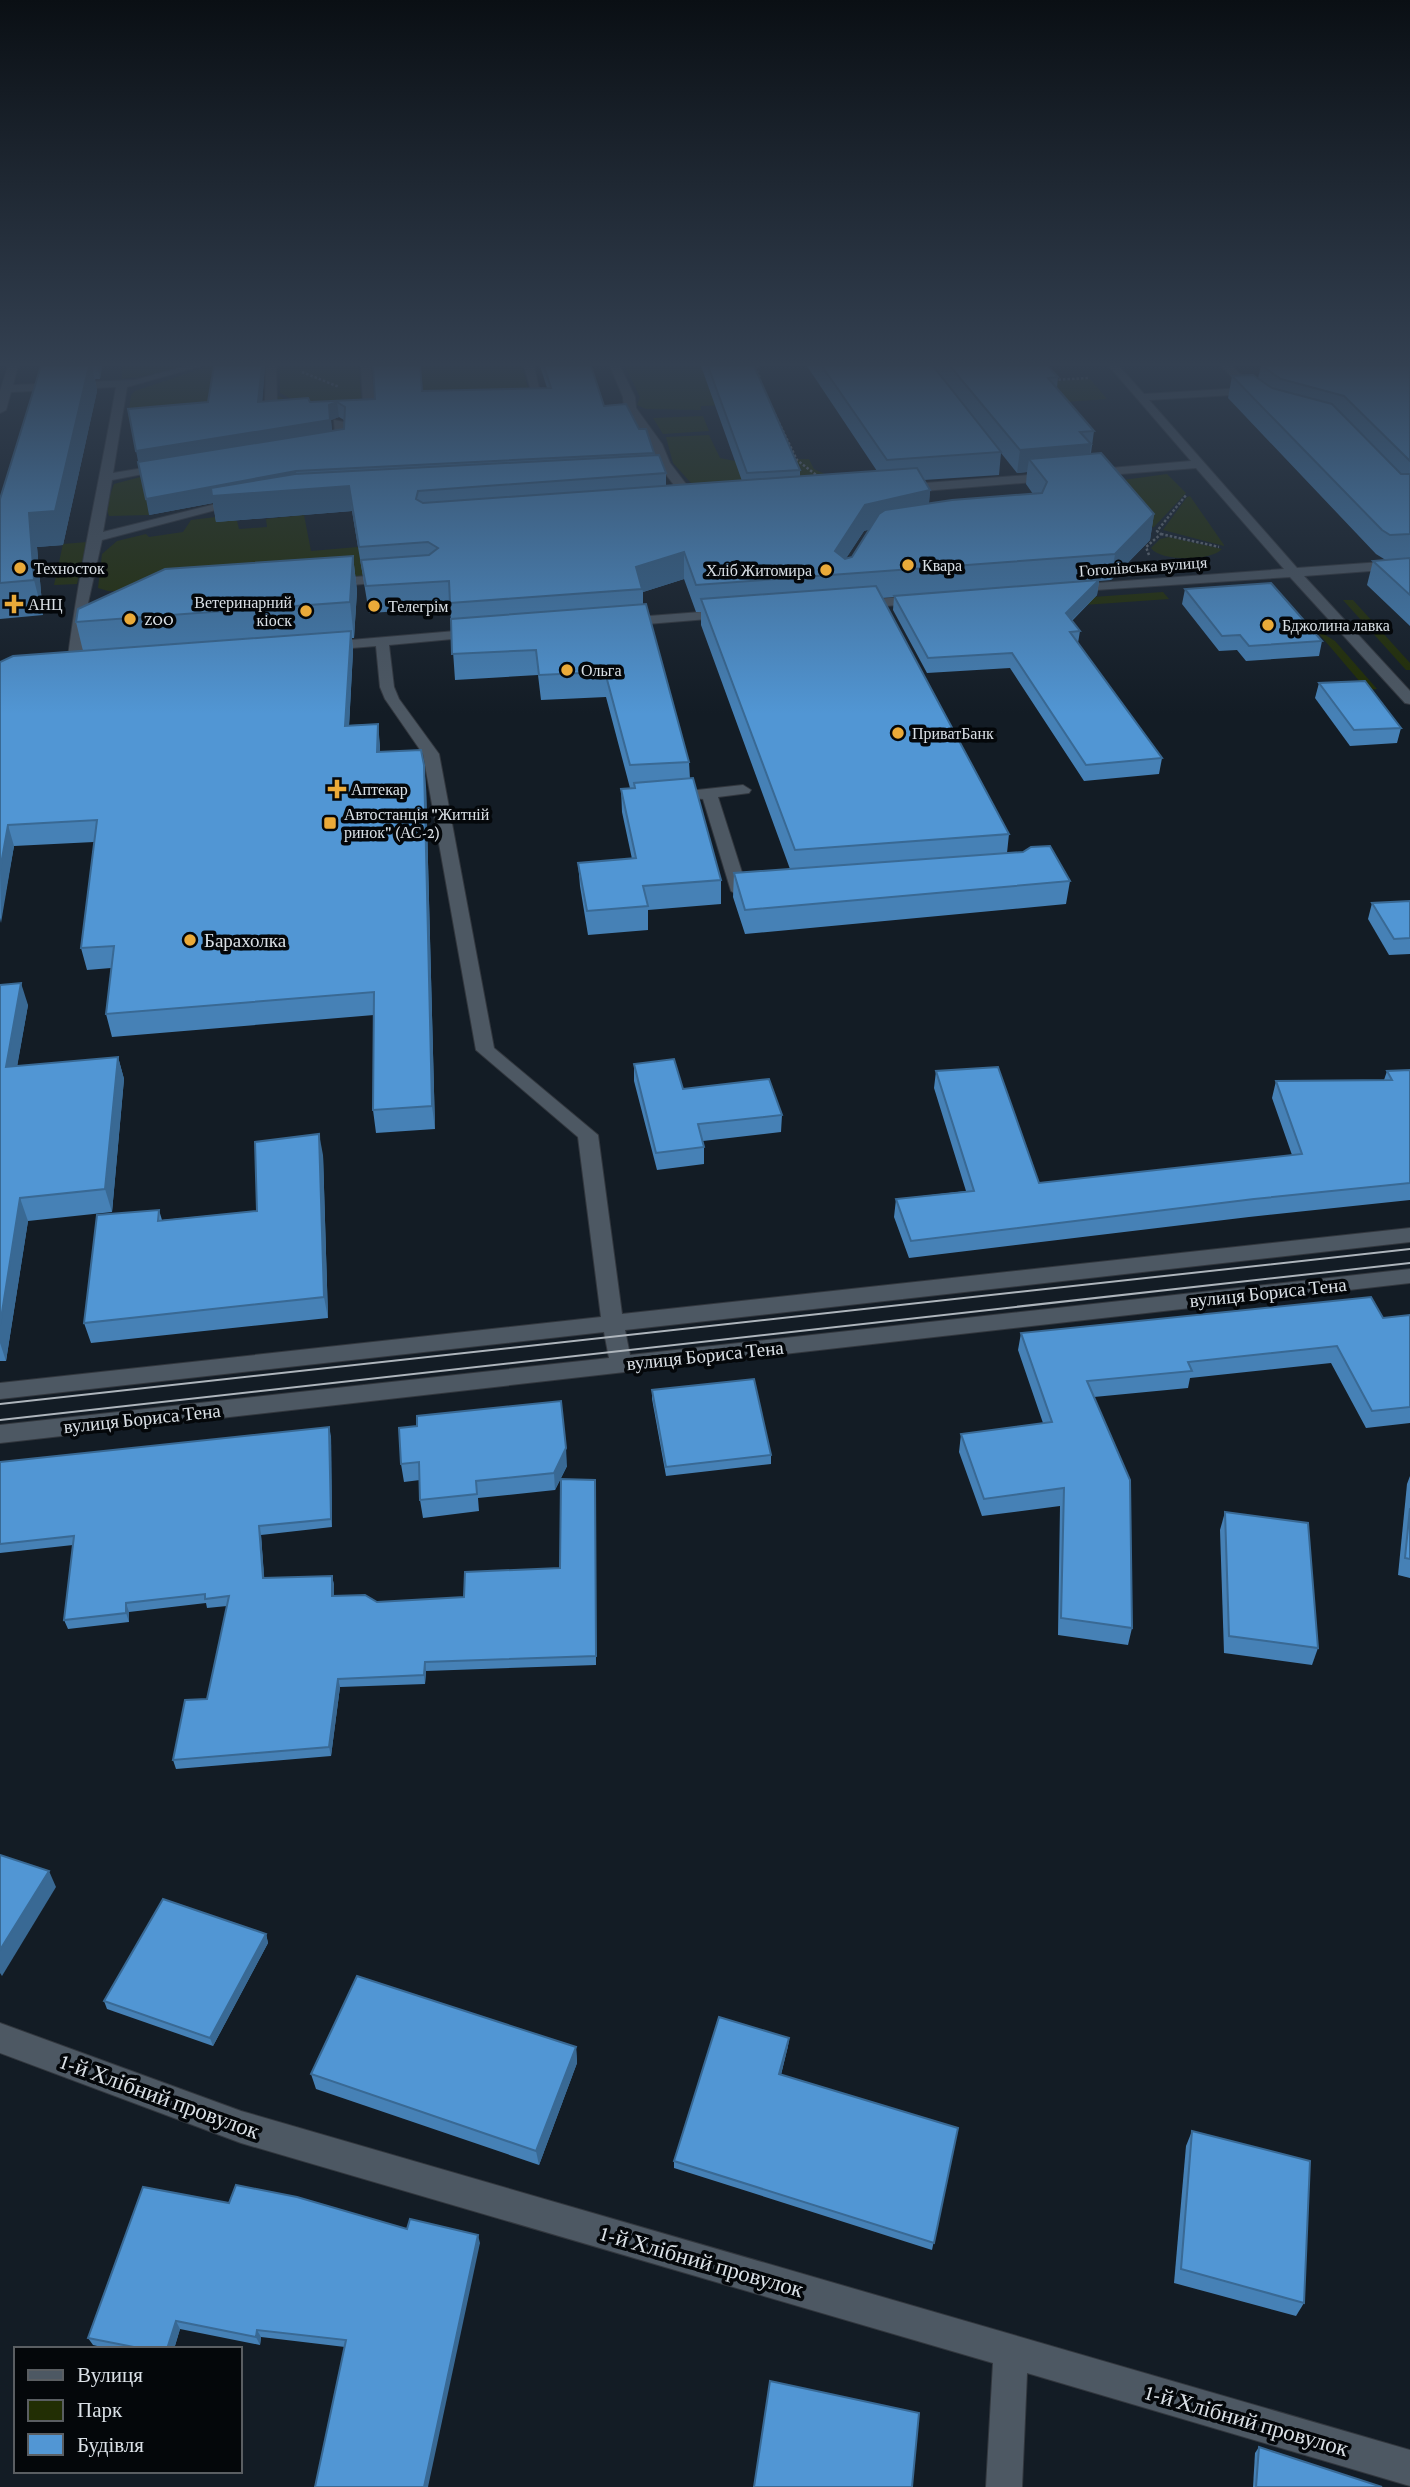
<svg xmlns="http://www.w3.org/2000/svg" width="1410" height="2487" viewBox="0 0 1410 2487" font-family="'Crimson Pro',serif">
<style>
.green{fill:#222e04}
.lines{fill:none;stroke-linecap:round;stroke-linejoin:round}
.minor-casing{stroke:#32373e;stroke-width:2}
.path{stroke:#697078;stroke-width:2.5;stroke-dasharray:2.5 2;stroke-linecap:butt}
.minor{fill:#4d5863;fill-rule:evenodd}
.tram{stroke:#aeb5bc;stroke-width:2}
.wall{fill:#4681b6;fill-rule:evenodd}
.shaded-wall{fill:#396994}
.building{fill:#5196d4;stroke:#396994;stroke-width:2}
.poi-dot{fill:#eaaa39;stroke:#04070a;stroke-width:2.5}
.labels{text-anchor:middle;stroke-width:7;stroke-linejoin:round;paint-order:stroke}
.far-poi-label{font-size:16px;fill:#dae0e6;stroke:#04070a;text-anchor:start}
.far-street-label{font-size:16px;fill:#dae0e6;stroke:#04070a}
.poi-label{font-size:19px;fill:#dae0e6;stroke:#04070a;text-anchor:start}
.street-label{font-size:19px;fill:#dae0e6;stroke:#04070a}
.near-street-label{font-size:23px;fill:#dae0e6;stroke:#04070a}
</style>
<rect width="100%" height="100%" fill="#131c25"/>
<g class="green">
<polygon points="122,366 186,366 166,373 122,379"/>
<polygon points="209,366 218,366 211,413 275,404 278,396 312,412 128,419 131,395 135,391"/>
<polygon points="280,366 359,366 361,399 366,409 318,413 280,393"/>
<polygon points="421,366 522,366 528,388 541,405 424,403"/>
<polygon points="625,366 702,366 762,404 701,406 701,410 646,409 637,405 640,397"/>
<polygon points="1090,379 1107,399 1065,402 1048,381"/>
<polygon points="703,416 709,431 663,434 653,418"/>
<polygon points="709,435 720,458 735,461 809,459 814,469 842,482 692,484 673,463 666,437"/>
<polygon points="1167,474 1186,493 1154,527 1146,528 1101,483"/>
<polygon points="144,476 149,515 109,516 106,506 114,484"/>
<polygon points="1190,496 1224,545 1224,546 1163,530 1187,497"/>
<polygon points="304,515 311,551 404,543 386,574 160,591 108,591 98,588 102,554 117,541 146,534 149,537 183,532 191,520 216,517 237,521 239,529 267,527 266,519"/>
<path d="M1169 537 1222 549C1212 561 1160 562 1151 548L1160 539Z"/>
<polygon points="87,542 77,584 54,585 63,544"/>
<polygon points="1183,563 1207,570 881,593 992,577"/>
<polygon points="1163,592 1169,599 898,618 895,611"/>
<polygon points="1343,600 1353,600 1410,663 1410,670 1406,670"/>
<polygon points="1314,628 1335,641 1377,689 1367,690"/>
</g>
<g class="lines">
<g class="minor-casing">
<g id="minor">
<path d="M8 366H18L13 385 135 380 186 366H201L127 387 113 473 168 464 174 468 112 480 103 532 240 498 246 502 102 540 88 603 81 665 74 669 67 665C78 572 100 480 116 387L11 392 6 410 0 413V391Z"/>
<polygon points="266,366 276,366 277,401 271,404 265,401"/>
<polygon points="361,366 371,366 375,405 369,408 363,405"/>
<polygon points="524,366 534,366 540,393 531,391"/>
<polygon points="610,366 620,366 635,397 636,408 662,444 670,463 692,492 694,506 686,506 680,493 658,464 650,444 624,408 623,397"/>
<polygon points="1109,366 1119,366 1144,394 1243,388 1221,366 1232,366 1261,393 1263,395 1257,398 1249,394 1149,400 1297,568 1410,560 1410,568 1304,576 1410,691 1410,704 1405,703 1290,577 1065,592 1065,586 1070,585 1284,569 1196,468 1083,477 1083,471 1087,470 1191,461"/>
<polygon points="334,420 344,422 347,439 341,442 320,443 320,439 335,436"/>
<polygon points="1055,473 1059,474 1059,480 899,493 893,489 899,485"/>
<polygon points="393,574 398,575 398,581 328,587 321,583 328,579"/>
<polygon points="923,596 928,597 928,603 857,608 850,604 857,600"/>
<polygon points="727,610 732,611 732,617 623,626 616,622 623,618"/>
<polygon points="479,629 484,630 484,636 389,645 394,687 399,699 439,754 494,1048 598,1135 622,1314 1410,1228 1410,1242 625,1330 630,1355 1410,1269 1410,1283 0,1443 0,1425 609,1358 604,1332 0,1399 0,1383 601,1317 578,1137 476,1050 423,754 385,699 380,687 376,646 327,650 320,646 327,642"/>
<polygon points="743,785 751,790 749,793 718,797 746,885 756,890 754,894 739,896 731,891 703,799 691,798 689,795 697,790"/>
<polygon points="0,2023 241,2111 1410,2450 1410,2486 1027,2373 1022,2487 986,2487 993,2363 241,2143 0,2053"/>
</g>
</g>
<g class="path">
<polyline points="757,366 761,385"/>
<polyline points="302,372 339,387"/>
<polyline points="1054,380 1090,378"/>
<polyline points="769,402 797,460 819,477"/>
<polyline points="1161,534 1219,547"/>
<polyline points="1149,555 1146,547 1161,534 1157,531 1187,494"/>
</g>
<use href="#minor" class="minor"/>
<g class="tram">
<polyline points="0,1404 1410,1249"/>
<polyline points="0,1420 1410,1263"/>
</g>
</g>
<g class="wall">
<polygon points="41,366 102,366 100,379 95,379 97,391 63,545 37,547 43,615 0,619 0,499"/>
<path d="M214 366H265L262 402H310L375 399 423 391 547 388 540 366H591L604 406 639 429 654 453 655 455 666 473V486L742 481 701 366H754L800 470V476L877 471 807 366H1048L1058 377 1057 388 1094 431 1091 453 1089 454 1154 514 1150 540 1111 580 1099 581 1097 595 1072 621 1080 631 1078 643 1162 758 1159 774 1084 781 1010 668 927 673 893 610 894 597 882 598 1009 834 1007 853 1070 881 1066 904 745 934 733 897 734 873 790 869 701 625V612H696L684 579 643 592V605L689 762 690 779 721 880V904L648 910V930L588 935 580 886 578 863 632 859 622 812 621 789 630 788 606 697 541 700 538 675 455 680 450 608 369 613 352 511 216 522 213 503 149 515 208 402ZM339 417 344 420V429L332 431 331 420ZM1001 453 1017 473 1027 472 1026 484 1033 494 929 503 930 490 924 480 999 475ZM869 529 852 557 846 558 864 531Z"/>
<polygon points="1261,366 1410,366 1410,626 1367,585 1373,561 1398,559 1384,559 1376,554 1228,398 1232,376 1258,378"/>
<polygon points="353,556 357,591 354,638 352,638 353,651 349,725 378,724 380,752 426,786 435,1129 376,1133 373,1110 374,1015 112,1037 106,1014 111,968 87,970 81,948 94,842 14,846 0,923 0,662 83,651 76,622"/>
<polygon points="1185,589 1322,641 1319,656 1246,661 1237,650 1219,651 1182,604"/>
<polygon points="1319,683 1401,728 1397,743 1350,746 1315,698"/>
<polygon points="1410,901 1410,954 1389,955 1368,919 1372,903"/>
<polygon points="0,985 28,1005 17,1066 118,1057 124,1079 112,1212 28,1221 6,1361 0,1361"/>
<polygon points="634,1064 683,1089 782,1115 781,1132 703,1141 704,1147 704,1164 657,1170 634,1081"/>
<polygon points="1410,1070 1410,1200 1249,1217 909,1258 894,1217 896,1199 966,1191 934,1088 936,1071 1039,1183 1292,1155 1272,1098 1276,1081 1384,1080 1387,1071"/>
<polygon points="323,1155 328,1318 91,1343 84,1323 159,1210 162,1220 257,1211"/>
<polygon points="1410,1315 1410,1423 1366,1428 1331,1363 1190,1378 1188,1388 1094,1397 1132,1628 1128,1645 1058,1635 1060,1506 982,1516 959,1452 961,1434 1043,1423 1018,1350 1021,1333 1383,1318"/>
<polygon points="652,1390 771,1455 771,1464 666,1476 652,1399"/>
<polygon points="417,1426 567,1466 555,1490 478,1498 479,1511 423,1518 420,1500 420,1480 404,1482 401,1464"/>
<polygon points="331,1436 332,1527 261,1535 264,1578 332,1576 334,1585 334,1595 377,1602 464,1597 560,1568 595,1480 596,1665 426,1671 425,1684 340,1687 331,1756 176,1769 173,1760 207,1699 227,1606 207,1608 206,1603 129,1612 129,1622 68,1629 64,1620 73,1545 0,1553 0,1462"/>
<polygon points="1410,1476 1410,1578 1398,1575 1407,1484"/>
<polygon points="1225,1512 1318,1648 1312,1665 1224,1653 1220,1530"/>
<polygon points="266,1934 268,1943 213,2046 107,2009 104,2001"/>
<polygon points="789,2038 788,2046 781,2075 958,2128 932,2250 674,2168 674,2161"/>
<polygon points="576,2047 577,2063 539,2165 316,2089 311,2074"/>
<polygon points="1192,2131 1304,2303 1296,2316 1174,2283 1186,2146"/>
<polygon points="229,2203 407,2229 480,2243 345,2347 261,2337 260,2345 180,2329 174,2349 110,2349 93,2345 88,2338"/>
<polygon points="1259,2447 1382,2487 1253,2487 1255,2453"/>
</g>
<g class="shaded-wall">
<polygon points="89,366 92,366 97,391 63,545 37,547 43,615 34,580 29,513"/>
<polygon points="97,366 102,366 100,379"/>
<polygon points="262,366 265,366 261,417 258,402"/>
<polygon points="337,402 339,417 331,420 332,435 139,466 136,451 329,405"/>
<polygon points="1091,444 1088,467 1029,459 1027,472 1017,473 1020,450"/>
<polygon points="296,471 298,486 349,486 352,511 216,522 213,503 149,515 146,499"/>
<polygon points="930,490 928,516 864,531 836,574 835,551 865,505"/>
<polygon points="1154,514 1150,540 1111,580 1115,554"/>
<polygon points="684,552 684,579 643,592 636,567"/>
<polygon points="353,556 357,591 354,638 350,602"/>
<polygon points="1099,580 1097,595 1064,628 1066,613"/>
<polygon points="351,631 353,651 348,746 345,726"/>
<polygon points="378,724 380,745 380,773 377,752"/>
<polygon points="424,765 426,786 435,1129 432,1106"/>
<polygon points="8,825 14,846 1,923 0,870"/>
<polygon points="21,983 28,1005 13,1090 6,1067"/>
<polygon points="118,1057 124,1079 112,1212 105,1189"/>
<polygon points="319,1134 323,1155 328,1318 324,1297"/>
<polygon points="20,1198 28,1221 6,1361 0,1343 0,1325"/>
<polygon points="329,1427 331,1436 332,1527 331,1519"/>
<polygon points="566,1448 567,1466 555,1490 554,1473"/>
<polygon points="259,1526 261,1535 265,1587 263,1578"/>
<polygon points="332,1576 334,1585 334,1604 332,1596"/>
<polygon points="126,1603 129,1612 129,1622 126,1613"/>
<polygon points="425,1662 426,1671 425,1684 424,1675"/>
<polygon points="338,1679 340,1687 331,1756 329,1747"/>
<polygon points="49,1871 56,1887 2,1976 0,1973 0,1950"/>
<polygon points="266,1934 268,1943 213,2046 210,2038"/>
<polygon points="789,2038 788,2046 779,2082 779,2074"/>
<polygon points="576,2047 577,2063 539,2165 536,2151"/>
<polygon points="478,2235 480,2243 428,2487 424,2487"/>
<polygon points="176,2321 180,2329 174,2349 167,2349"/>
<polygon points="257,2330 261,2337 260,2345 256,2337"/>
</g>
<g class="building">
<polygon points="41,366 89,366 55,511 29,513 34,580 0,583 0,499"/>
<polygon points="214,366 262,366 258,402 308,398 310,402 375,399 373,366 420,366 422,391 551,388 544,366 591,366 604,406 626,404 639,429 646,429 654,453 296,471 146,499 138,462 344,429 345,407 337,402 329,405 330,420 136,451 128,409 208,402"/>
<polygon points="708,366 754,366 800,470 747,473"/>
<polygon points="822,366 933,366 1001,452 887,460"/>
<polygon points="950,366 1048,366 1058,377 1048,378 1094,431 1080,432 1091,444 1020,450"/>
<polygon points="1262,366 1410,366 1410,461 1344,396 1281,379"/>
<polygon points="1253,375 1272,388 1332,404 1401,474 1410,474 1410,534 1390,535 1382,530 1232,376"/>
<polygon points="1101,453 1154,514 1115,554 696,585 684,552 636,567 642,589 450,603 449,581 366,586 361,560 429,555 438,548 428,542 359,547 349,486 212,496 211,488 295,474 659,455 666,473 418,491 416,499 423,503 917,468 930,490 865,505 835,551 845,559 852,557 879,514 885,510 952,500 1042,493 1047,482 1029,459"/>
<polygon points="353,556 350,602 76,622 78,609 165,569"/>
<polygon points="1410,558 1410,595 1373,561"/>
<polygon points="1099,580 1066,613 1080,631 1070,632 1162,758 1086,765 1012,653 928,658 894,596"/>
<polygon points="1271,583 1322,641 1249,646 1240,635 1222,636 1185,589"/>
<polygon points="876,586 1009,834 795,850 701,599"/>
<polygon points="646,604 689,762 630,765 605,672 539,675 536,650 452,654 451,619"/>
<polygon points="351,631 345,726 378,724 377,752 421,750 424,765 432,1106 373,1110 374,992 106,1014 114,946 81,948 97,820 8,825 0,870 0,662 13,656"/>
<polygon points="1365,681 1401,728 1354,730 1319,683"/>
<polygon points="693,778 721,880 643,886 648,906 587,911 578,863 636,858 621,789 635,788 634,783"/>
<polygon points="1050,846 1070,881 745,910 734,873 1023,852 1031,847"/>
<polygon points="1410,901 1410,938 1394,939 1372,903"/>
<polygon points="21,983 6,1067 118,1057 105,1189 20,1198 0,1325 0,985"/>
<polygon points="674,1059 683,1089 769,1079 782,1115 698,1124 704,1147 656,1153 634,1064"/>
<polygon points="998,1067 1039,1183 1302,1154 1276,1081 1392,1080 1387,1071 1410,1070 1410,1183 1254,1199 911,1241 896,1199 974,1191 936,1071"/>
<polygon points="319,1134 324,1297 84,1323 97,1215 159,1210 158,1221 257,1211 255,1142"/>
<polygon points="1371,1297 1383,1318 1410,1315 1410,1407 1372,1411 1337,1346 1188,1362 1192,1371 1087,1381 1130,1480 1132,1628 1061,1618 1064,1488 984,1499 961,1434 1052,1422 1021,1333"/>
<polygon points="754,1379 771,1455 666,1467 652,1390"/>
<polygon points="561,1401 566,1448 554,1473 476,1481 477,1494 420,1500 419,1462 401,1464 399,1428 417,1426 417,1416"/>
<polygon points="329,1427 331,1519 259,1526 263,1578 332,1576 332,1596 365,1595 377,1602 464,1597 465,1572 560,1568 561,1479 595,1480 596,1656 425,1662 424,1675 338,1679 329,1747 173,1760 185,1700 207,1699 229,1596 205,1599 205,1594 126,1603 126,1613 64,1620 74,1536 0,1544 0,1462"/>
<polygon points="1410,1508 1410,1559 1405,1558"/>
<polygon points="1225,1512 1308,1523 1318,1648 1229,1636"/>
<polygon points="0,1855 49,1871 0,1950"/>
<polygon points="163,1899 266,1934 210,2038 104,2001"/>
<polygon points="357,1976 576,2047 536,2151 311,2074"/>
<polygon points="719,2017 789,2038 779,2074 958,2128 934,2243 674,2161"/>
<polygon points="1192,2131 1310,2161 1304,2303 1181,2269"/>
<polygon points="236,2185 297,2197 407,2229 410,2219 478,2235 424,2487 315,2487 346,2340 257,2330 256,2337 176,2321 167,2349 144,2349 88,2338 143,2187 229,2203"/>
<polygon points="770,2381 919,2413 912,2487 754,2487"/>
<polygon points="1259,2447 1382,2487 1256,2487"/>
</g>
<linearGradient id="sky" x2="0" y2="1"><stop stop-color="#0a0f14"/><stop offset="0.51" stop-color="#334051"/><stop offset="1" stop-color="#334051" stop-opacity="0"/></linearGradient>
<rect width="1410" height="714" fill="url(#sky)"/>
<g class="poi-dot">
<circle cx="908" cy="565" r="7"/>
<circle cx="20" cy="568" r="7"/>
<circle cx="826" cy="570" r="7"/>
<path d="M10.5 593.5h7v7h7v7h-7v7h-7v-7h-7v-7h7z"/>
<circle cx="374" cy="606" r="7"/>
<circle cx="306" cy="611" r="7"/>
<circle cx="130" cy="619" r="7"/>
<circle cx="1268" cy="625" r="7"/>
<circle cx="567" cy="670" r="7"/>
<circle cx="898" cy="733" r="7"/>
<path d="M333.5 778.5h7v7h7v7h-7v7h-7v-7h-7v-7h7z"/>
<rect x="323" y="816" width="14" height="14" rx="3.5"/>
<circle cx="190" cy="940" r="7"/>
</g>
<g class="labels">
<g class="far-poi-label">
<text x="922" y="571">Квара</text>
<text x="34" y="574">Техносток</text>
<text x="812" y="576" text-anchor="end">Хліб Житомира</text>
<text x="292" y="608" text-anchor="end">Ветеринарний<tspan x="292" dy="18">кіоск</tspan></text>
<text x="28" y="610">АНЦ</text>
<text x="388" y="612">Телегрім</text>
<text x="144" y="625">ZOO</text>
<text x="1282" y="631">Бджолина лавка</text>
<text x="581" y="676">Ольга</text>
<text x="912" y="739">ПриватБанк</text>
<text x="351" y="795">Аптекар</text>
<text x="344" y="820">Автостанція "Житній<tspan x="344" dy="18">ринок" (АС-2)</tspan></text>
</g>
<g class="far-street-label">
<text transform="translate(1143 566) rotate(-4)" y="6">Гоголівська вулиця</text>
</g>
<g class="poi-label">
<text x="204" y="947">Барахолка</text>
</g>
<g class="street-label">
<text transform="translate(1268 1292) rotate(-6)" y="7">вулиця Бориса Тена</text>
<text transform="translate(705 1355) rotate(-6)" y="7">вулиця Бориса Тена</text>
<text transform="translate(142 1418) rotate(-6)" y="7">вулиця Бориса Тена</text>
</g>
<g class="near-street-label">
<text transform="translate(160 2096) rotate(20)" y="8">1-й Хлібний провулок</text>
<text transform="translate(702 2261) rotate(16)" y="8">1-й Хлібний провулок</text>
<text transform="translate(1247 2420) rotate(16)" y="8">1-й Хлібний провулок</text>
</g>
</g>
<rect x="14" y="2347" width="228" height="126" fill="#04070a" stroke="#5a5e62" stroke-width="2"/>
<rect x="28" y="2370" width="35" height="10" fill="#4d5863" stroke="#5a5e62" stroke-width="2"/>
<text x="77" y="2382" font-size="21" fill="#dae0e6">Вулиця</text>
<rect x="28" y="2400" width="35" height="21" fill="#222e04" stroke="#5a5e62" stroke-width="2"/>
<text x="77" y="2417" font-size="21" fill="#dae0e6">Парк</text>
<rect x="28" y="2434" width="35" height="21" fill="#5196d4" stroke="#5a5e62" stroke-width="2"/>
<text x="77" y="2452" font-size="21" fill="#dae0e6">Будівля</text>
</svg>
